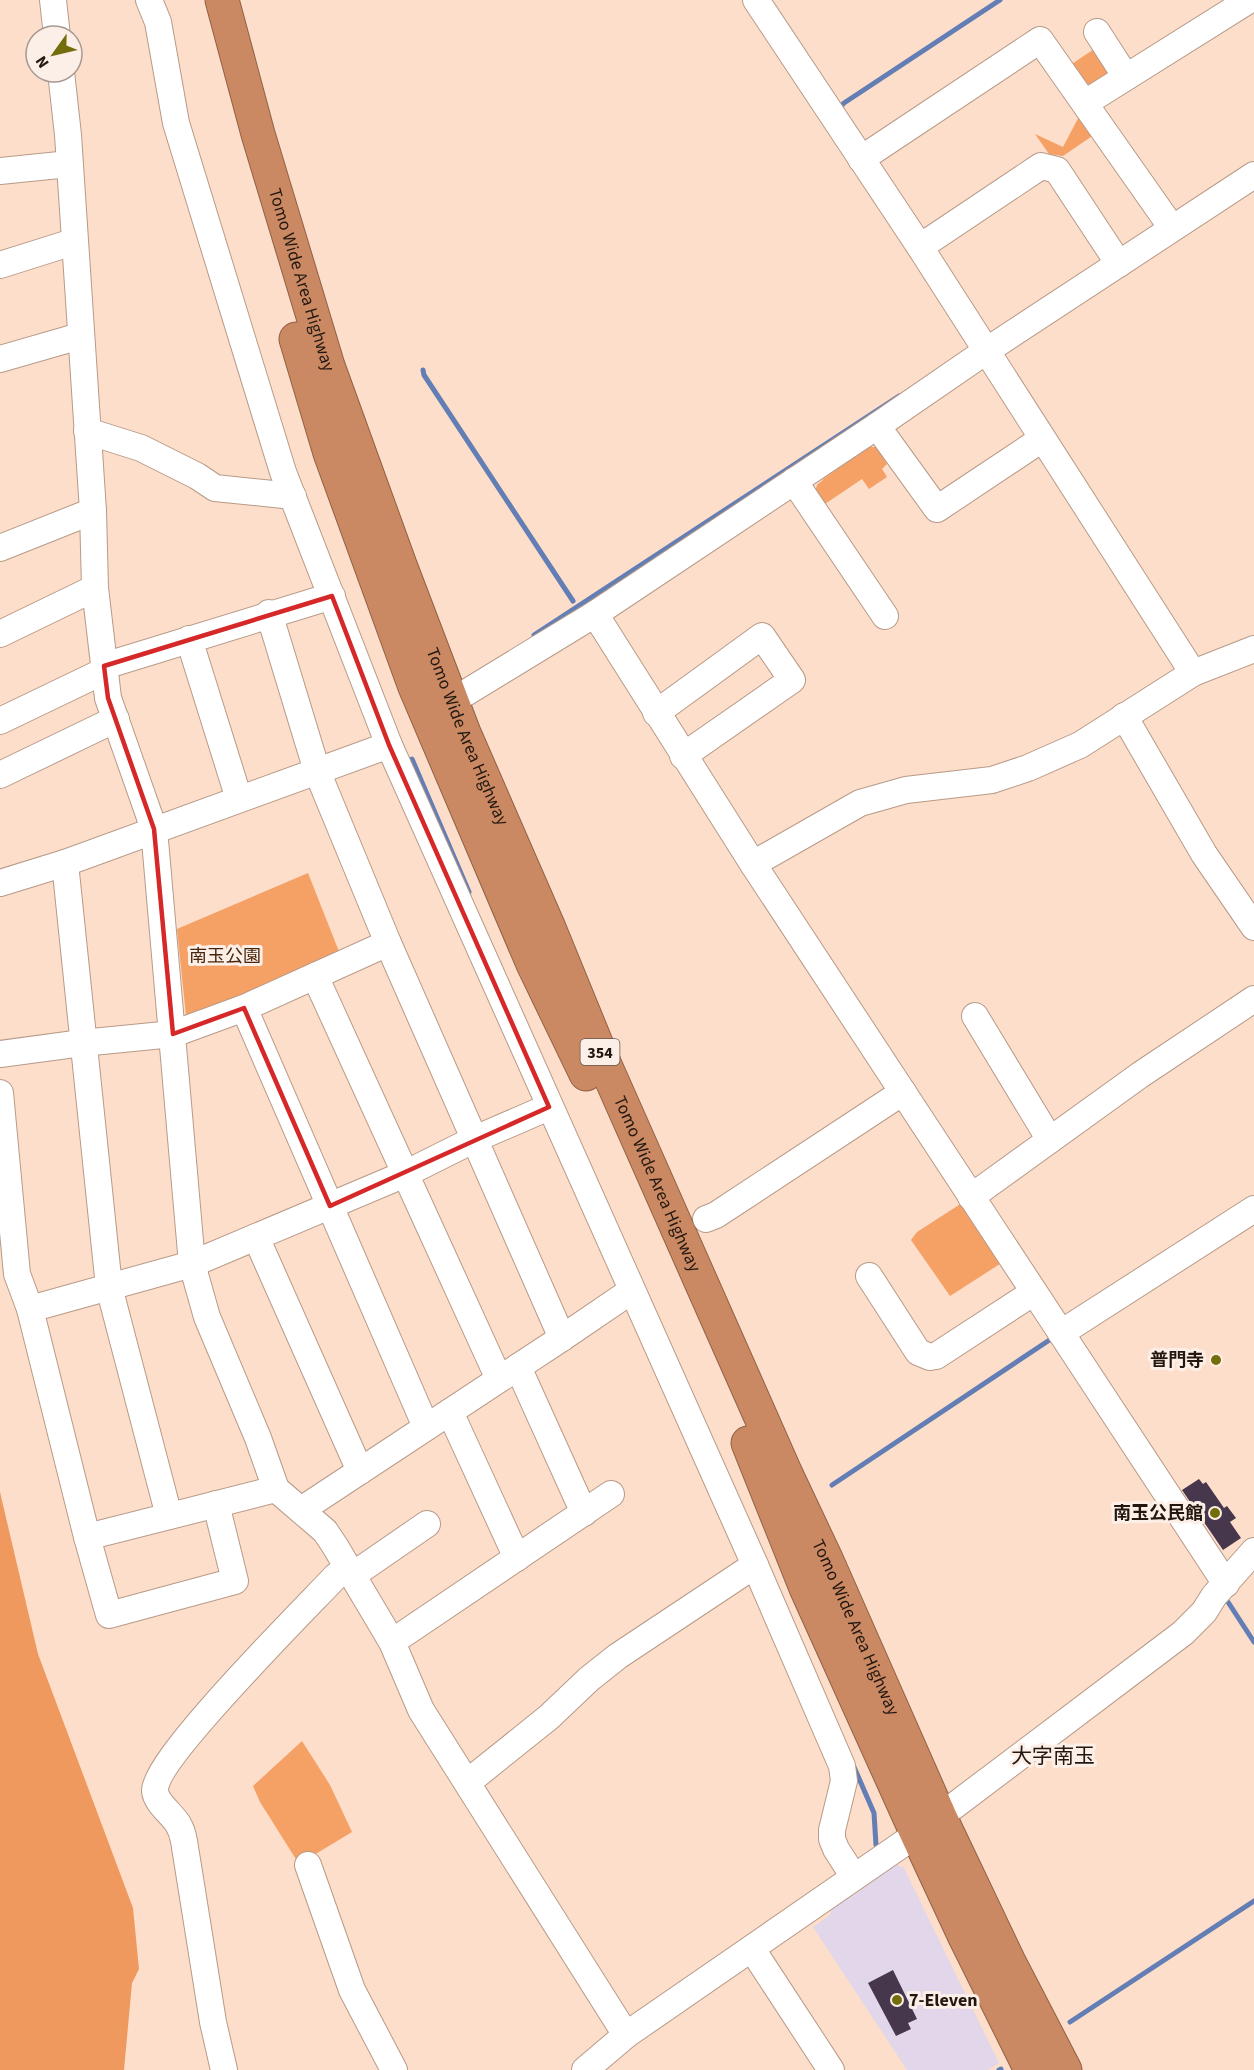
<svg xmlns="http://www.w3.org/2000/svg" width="1254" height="2070" viewBox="0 0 1254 2070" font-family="'Source Sans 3','Noto Sans JP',sans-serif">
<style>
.commercial{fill:#e2d6ea}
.green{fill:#f5a065}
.forest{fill:#ef995e}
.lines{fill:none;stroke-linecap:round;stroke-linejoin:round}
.stream{stroke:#637eb5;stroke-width:5}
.building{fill:#47374d}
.minor-casing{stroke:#b79a88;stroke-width:28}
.highway-casing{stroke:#906146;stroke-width:35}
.minor{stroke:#fff;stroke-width:26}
.highway{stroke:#ca8962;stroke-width:33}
.marked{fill:none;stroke:#d62828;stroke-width:4.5;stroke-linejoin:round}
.poi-dot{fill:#736d0b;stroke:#fcefe7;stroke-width:2}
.labels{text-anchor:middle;stroke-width:6;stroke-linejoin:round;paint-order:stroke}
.shield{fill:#fcefe7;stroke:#645851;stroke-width:1.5}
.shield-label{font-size:16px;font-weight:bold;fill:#231811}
.street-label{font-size:18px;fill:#231811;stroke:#fcefe7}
.park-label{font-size:18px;fill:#48260d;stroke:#fcefe7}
.poi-label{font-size:18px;font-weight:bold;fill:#231811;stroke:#fcefe7;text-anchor:end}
.quarter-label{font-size:21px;fill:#231811;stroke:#fcefe7}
</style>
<rect width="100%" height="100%" fill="#fddeca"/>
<polygon class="commercial" points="896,1864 904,1868 999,2063 988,2070 907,2070 813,1927 830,1915 831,1911 829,1908 852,1892 854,1895"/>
<g class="green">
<polygon points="1097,47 1109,66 1105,79 1088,90 1066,68"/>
<polygon points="1083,109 1098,132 1063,156 1049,154 1035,134 1063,147"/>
<polygon points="869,447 877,447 887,464 882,469 887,477 869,489 862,479 822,506 814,495 817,485 823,480 823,479"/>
<polygon points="308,873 340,954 193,1018 186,1016 177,929"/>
<polygon points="962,1203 1003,1262 950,1296 911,1240 917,1232"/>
<polygon points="302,1741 330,1785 352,1832 299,1864 260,1802 253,1786"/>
</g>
<polygon class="forest" points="0,1492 38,1654 133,1908 139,1969 132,1983 124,2070 0,2070"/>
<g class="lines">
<g class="stream">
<polyline points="841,111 841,106 844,103 1000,0"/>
<polyline points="423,370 424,375 573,601"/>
<polyline points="534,635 899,396"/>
<polyline points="412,759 469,892"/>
<polyline points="832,1485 1054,1337"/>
<polyline points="1228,1602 1254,1642"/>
<polyline points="854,1767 874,1813 876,1845"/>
<polyline points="1070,2022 1254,1901"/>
<polyline points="999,2070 1001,2069"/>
</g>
</g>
<g class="building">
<polygon points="1199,1479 1203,1484 1206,1482 1224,1508 1227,1506 1236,1518 1230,1522 1241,1538 1223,1550 1182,1490"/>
<polygon points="893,1970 917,2019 908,2023 911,2029 896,2036 868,1983"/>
</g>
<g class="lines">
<g class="minor-casing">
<g id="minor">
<polyline points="53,0 57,36"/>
<polyline points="149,0 158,22 176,123 283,472 389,745 755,1565 842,1766 844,1781 832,1830 832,1839 836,1849 854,1877"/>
<polyline points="756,0 920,247 1193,673"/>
<polyline points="1097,32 1126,77"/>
<polyline points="61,72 68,135 93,511 95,588 108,698 154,829 192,1264 207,1317 258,1438 276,1489 325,1531 335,1546 392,1642 421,1710 626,2035"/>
<polyline points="1085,103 1249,0"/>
<polyline points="861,159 1040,40 1172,228"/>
<polyline points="0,171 69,164"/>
<polyline points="920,247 1041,166 1057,170 1119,264"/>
<polyline points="0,265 73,242"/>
<polyline points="0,359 80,336"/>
<polyline points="877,426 937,509 1042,439"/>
<polyline points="87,431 141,448 197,476 215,488 293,496"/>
<polyline points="794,481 885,616"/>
<polyline points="0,548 93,511"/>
<polyline points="269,613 317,771 388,943 562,1338"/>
<polyline points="595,614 753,864 1226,1584"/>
<polyline points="0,634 95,588"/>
<polyline points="189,639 239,799"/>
<polyline points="104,666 332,596"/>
<polyline points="436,711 595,614 877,426 986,351 1254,175"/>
<polyline points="656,713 762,636 792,680 683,756"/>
<polyline points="1124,716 1204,854 1254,927"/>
<polyline points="0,721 104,671"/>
<polyline points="0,775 116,719"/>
<polyline points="65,863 109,1287 169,1516"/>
<polyline points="753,864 860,803 906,790 992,780 1028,768 1080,745 1193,673 1254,649"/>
<polyline points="0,883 65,863 389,745"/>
<polyline points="315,976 499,1379"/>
<polyline points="244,1008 426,1427"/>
<polyline points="975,1016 1050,1140"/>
<polyline points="0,1054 82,1043 173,1034 244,1008 388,943"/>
<polyline points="0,1093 17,1274 30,1309 87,1537 109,1615 235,1581 216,1504"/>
<polyline points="971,1197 1140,1075 1254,999"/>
<polyline points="706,1219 716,1215 903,1092"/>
<polyline points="256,1237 360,1471"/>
<polyline points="869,1276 918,1352 930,1357 936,1356 1034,1292"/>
<polyline points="30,1309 192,1264 405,1174 475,1139 549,1107"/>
<polyline points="1061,1333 1254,1209"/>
<polyline points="518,1367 584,1513"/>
<polyline points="450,1412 517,1558"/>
<polyline points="301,1510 562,1338 631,1291"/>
<polyline points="87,1537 276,1489"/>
<polyline points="353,1575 427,1524"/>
<polyline points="392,1642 611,1494"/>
<polyline points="468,1782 549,1717 589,1679 618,1656 755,1565"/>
<polyline points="308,1865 352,1990 394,2070"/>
<polyline points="752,1949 831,2070"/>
<path d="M224 2070 213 2022 184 1841C183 1835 181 1829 178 1824 172 1814 156 1803 155 1791 154 1759 307 1607 336 1576L347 1568"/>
<polyline points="585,2070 626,2035 917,1834 1183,1633 1204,1612 1214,1596 1254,1551"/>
</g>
</g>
<g class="highway-casing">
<g id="highway">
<path id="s1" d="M222 0 258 134 328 366 400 565 464 733 549 928 605 1065 786 1474 827 1561 940 1817 1009 1962 1065 2070"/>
<polyline points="296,339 330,453 415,687 533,964 586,1074"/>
<polyline points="748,1443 806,1588 917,1834 965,1937 1031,2070"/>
</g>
</g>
<use href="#minor" class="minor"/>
<use href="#highway" class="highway"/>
</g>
<path class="marked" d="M332 596 389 745 549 1107 330 1206 244 1008 173 1034 154 829 108 698 104 666Z"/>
<g class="poi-dot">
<circle cx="1216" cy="1360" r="6"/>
<circle cx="1215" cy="1513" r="6"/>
<circle cx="897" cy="2000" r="6"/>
</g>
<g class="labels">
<rect class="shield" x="580.5" y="1039" width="39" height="26" rx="4.5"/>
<g class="shield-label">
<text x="600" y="1058">354</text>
</g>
<g class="street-label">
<text dy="6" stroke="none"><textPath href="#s1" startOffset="291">Tomo Wide Area Highway</textPath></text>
<text dy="6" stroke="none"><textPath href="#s1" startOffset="777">Tomo Wide Area Highway</textPath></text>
<text dy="6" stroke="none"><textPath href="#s1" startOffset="1263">Tomo Wide Area Highway</textPath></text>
<text dy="6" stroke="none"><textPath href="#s1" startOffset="1749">Tomo Wide Area Highway</textPath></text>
</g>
<g class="park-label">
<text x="225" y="962">南玉公園</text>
</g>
<g class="poi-label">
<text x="1204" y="1366">普門寺</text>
<text x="1203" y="1519">南玉公民館</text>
<text x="909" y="2006" text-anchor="start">7-Eleven</text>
</g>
<g class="quarter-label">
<text x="1053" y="1763">大字南玉</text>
</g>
</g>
<g transform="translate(54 54) rotate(236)"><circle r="28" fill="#fcefe7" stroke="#a59991" stroke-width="1.5"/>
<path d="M0-4.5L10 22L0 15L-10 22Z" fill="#736d0b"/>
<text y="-9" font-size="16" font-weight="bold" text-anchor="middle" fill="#231811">N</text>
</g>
</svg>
